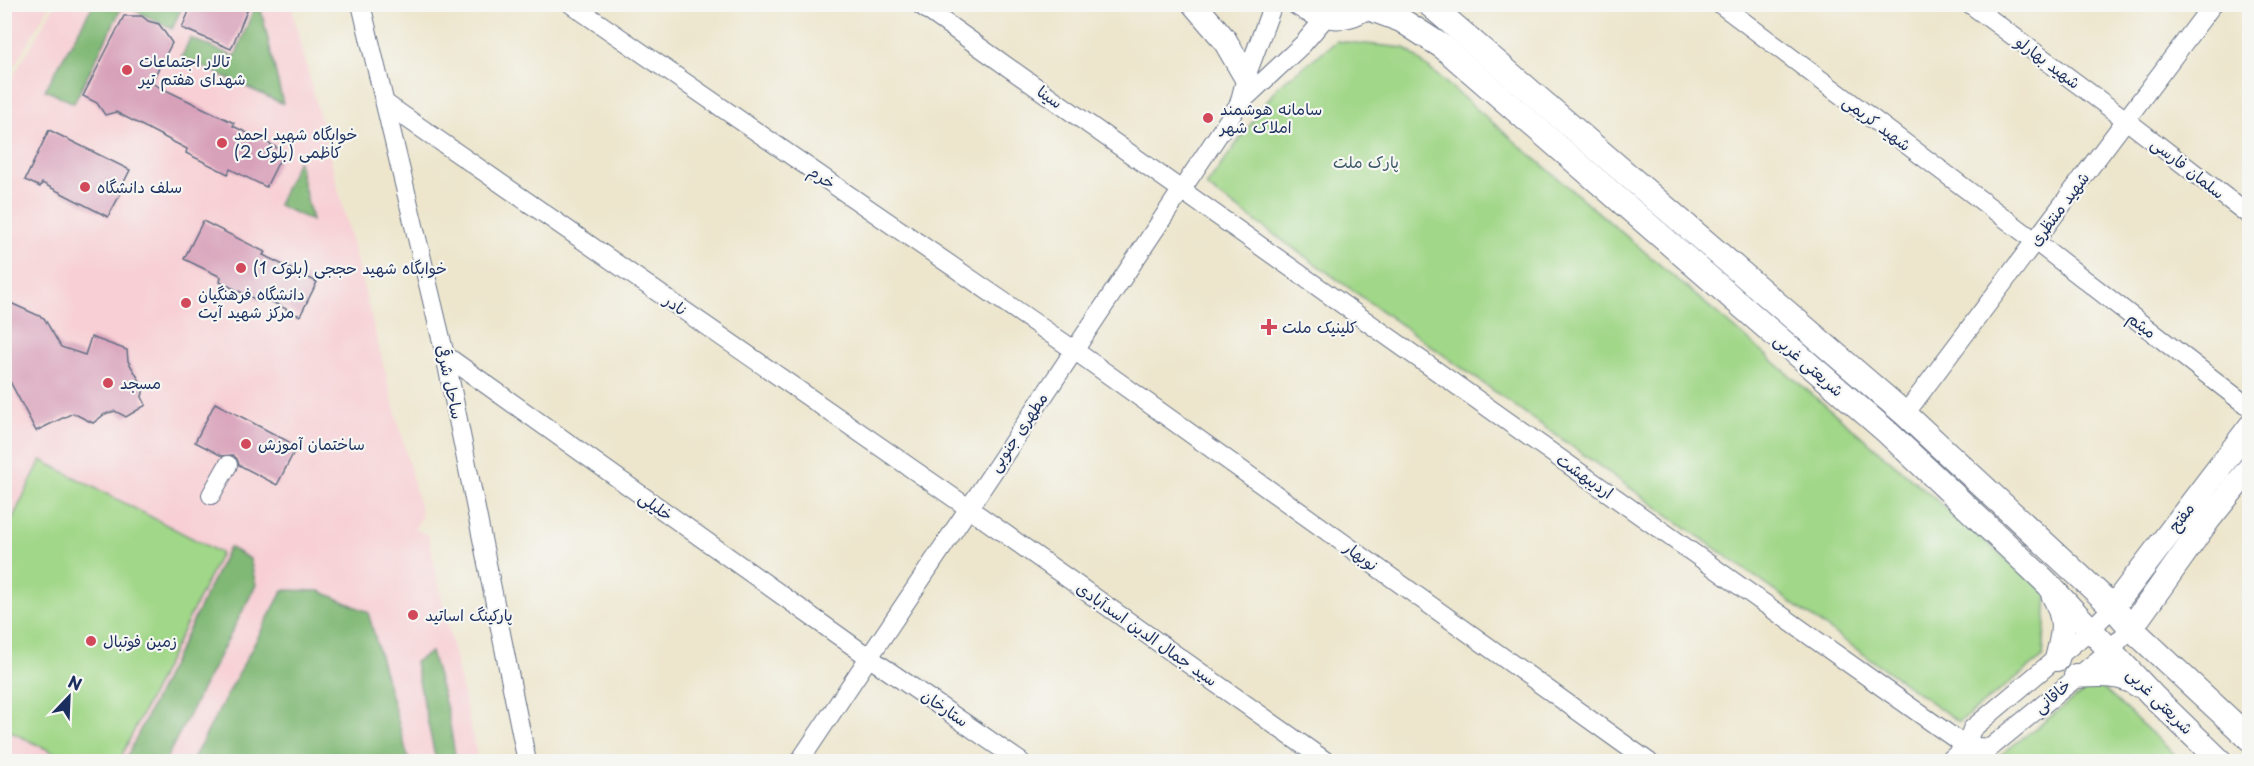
<svg xmlns="http://www.w3.org/2000/svg" width="2254" height="766" viewBox="0 0 2254 766" font-family="'Playpen Sans','Playpen Sans Arabic',sans-serif">
<style>
.built{fill:#f7cfd4}
.green{fill:#a1d788;stroke:#5e8373;stroke-width:1.5}
.forest{fill:#80b874;stroke:#4e7469;stroke-width:1.5}
.building{fill:#d8a1ba}
.lines{fill:none;stroke-linecap:round;stroke-linejoin:round}
.minor-casing{stroke:#646f85;stroke-width:20}
.major-casing{stroke:#646f85;stroke-width:26}
.minor{stroke:#fff;stroke-width:18}
.major{stroke:#fff;stroke-width:24}
.poi-dot{fill:#d1495b;stroke:#f6f6f2;stroke-width:2}
.labels{text-anchor:middle;stroke-width:4.5;stroke-linejoin:round;paint-order:stroke}
.poi-label{font-size:16px;fill:#1b2f5e;stroke:#f6f6f2;text-anchor:start}
.street-label{font-size:16px;fill:#1b2f5e;stroke:#f6f6f2}
.park-label{font-size:16px;fill:#3c5968;stroke:#f6f6f2}
</style>
<rect width="100%" height="100%" fill="#f6f6f2"/>
<filter id="ink" filterUnits="userSpaceOnUse"><feTurbulence type="fractalNoise" baseFrequency=".0167" numOctaves="2"/><feDisplacementMap in="SourceGraphic" scale="12" xChannelSelector="R" yChannelSelector="G"/><feConvolveMatrix kernelMatrix="1 2 1 2 8 2 1 2 1" color-interpolation-filters="sRGB"/></filter>
<filter id="wash" filterUnits="userSpaceOnUse"><feTurbulence type="fractalNoise" baseFrequency=".008" numOctaves="4" result="noise"/><feDisplacementMap in="SourceGraphic" scale="24" xChannelSelector="R" yChannelSelector="G"/><feGaussianBlur stdDeviation="1.35" result="paint"/><feColorMatrix in="noise" values="0 0 0 0 0 0 0 0 0 0 0 0 0 0 0 0 0 1.4 0 .05"/><feComposite in="paint" operator="in"/></filter>
<g filter="url(#wash)">
<rect width="100%" height="100%" fill="#ede6cd"/>
<g class="built">
<polygon points="5,4 50,5 5,82 4,5"/>
<polygon points="55,5 291,5 422,515 415,529 428,535 478,761 10,762 5,759 5,90"/>
</g>
<g class="green">
<polygon points="1337,41 1405,48 2047,594 2043,657 1959,722 1206,186 1278,86"/>
<polygon points="41,460 221,553 119,761 71,761 5,729 5,534"/>
<polygon points="2096,682 2182,761 2006,762 1999,756"/>
</g>
<g class="forest">
<polygon points="93,5 123,5 74,103 45,90"/>
<polygon points="124,5 183,4 183,5 172,29"/>
<polygon points="247,5 260,5 283,104 182,57 190,38 235,57 254,8"/>
<polygon points="298,160 312,221 278,205"/>
<polygon points="229,547 250,559 256,585 165,761 125,761"/>
<polygon points="283,590 320,591 368,612 409,761 192,761"/>
<polygon points="431,652 448,713 456,761 436,761 415,662"/>
</g>
<g id="blocks">
<g class="building">
<polygon points="192,4 240,4 248,8 231,49 182,28"/>
<polygon points="124,16 142,16 148,21 159,24 172,43 151,83 234,123 233,126 284,151 266,187 230,169 228,174 186,153 187,149 116,112 105,115 97,103 83,96"/>
<polygon points="49,130 130,170 121,188 123,189 108,217 42,183 40,187 25,180"/>
<polygon points="203,221 265,252 263,255 317,282 300,316 264,298 261,302 220,282 221,277 184,259"/>
<polygon points="4,300 44,318 61,347 85,355 91,337 127,350 128,361 144,388 142,397 146,405 126,417 115,411 105,414 93,423 73,413 36,431 4,370"/>
<polygon points="215,403 297,446 277,485 239,465 237,459 233,455 222,456 195,442"/>
</g>
</g>
</g>
<g filter="url(#ink)">
<use href="#blocks" fill-opacity="0" stroke="#646f85" stroke-width="1.5"/>
<g class="lines">
<g class="minor-casing">
<g id="minor">
<polyline points="361,4 445,355 527,762"/>
<polyline points="571,4 1074,350 1649,762"/>
<polyline points="919,4 1988,762"/>
<polyline points="1273,4 1246,77 1239,104 1303,44 1326,17"/>
<polyline points="1720,4 2035,241 2250,408"/>
<polyline points="1970,4 2126,120 2250,216"/>
<polyline points="385,103 967,507 1327,762"/>
<polyline points="445,355 867,656 1021,762"/>
<polyline points="1905,414 2213,4"/>
<polyline points="211,495 228,465"/>
<polyline points="1966,746 1990,748 2109,651 2131,628"/>
<polyline points="799,762 1239,104"/>
<polyline points="1948,762 1966,746 1972,729 2091,629 2113,607"/>
</g>
</g>
<g class="major-casing">
<g id="major">
<polyline points="1194,4 1224,39 1246,77"/>
<path d="M1299 4C1320 19 1349 22 1369 4"/>
<polyline points="1429,4 1905,414 2113,607 2131,628 2250,739"/>
<polyline points="1366,7 1401,20 1443,47 1887,432 2046,582 2152,695 2221,762"/>
<path d="M2053 594C2067 620 2064 632 2057 659"/>
<polyline points="2113,607 2250,427"/>
<polyline points="2131,628 2208,520 2250,468"/>
<path d="M2076 676C2097 675 2120 672 2138 685"/>
</g>
</g>
<use href="#minor" class="minor"/>
<use href="#major" class="major"/>
</g>
</g>
<g class="poi-dot">
<circle cx="127" cy="70" r="6"/>
<circle cx="1208" cy="118" r="6"/>
<circle cx="222" cy="143" r="6"/>
<circle cx="85" cy="187" r="6"/>
<circle cx="241" cy="268" r="6"/>
<circle cx="186" cy="303" r="6"/>
<path d="M1266 318h6v6h6v6h-6v6h-6v-6h-6v-6h6z"/>
<circle cx="108" cy="383" r="6"/>
<circle cx="246" cy="444" r="6"/>
<circle cx="413" cy="615" r="6"/>
<circle cx="91" cy="641" r="6"/>
</g>
<g class="labels">
<g class="poi-label">
<text x="139" y="67">تالار اجتماعات<tspan x="139" dy="18">شهدای هفتم تیر</tspan></text>
<text x="1220" y="115">سامانه هوشمند<tspan x="1220" dy="18">املاک شهر</tspan></text>
<text x="234" y="140">خوابگاه شهید احمد<tspan x="234" dy="18">کاظمی (بلوک 2)</tspan></text>
<text x="97" y="193">سلف دانشگاه</text>
<text x="253" y="274">خوابگاه شهید حججی (بلوک 1)</text>
<text x="198" y="300">دانشگاه فرهنگیان<tspan x="198" dy="18">مرکز شهید آیت</tspan></text>
<text x="1282" y="333">کلینیک ملت</text>
<text x="120" y="389">مسجد</text>
<text x="258" y="450">ساختمان آموزش</text>
<text x="425" y="621">پارکینگ اساتید</text>
<text x="103" y="647">زمین فوتبال</text>
</g>
<g class="street-label">
<text transform="translate(2048 62) rotate(37)" y="6">شهید بهارلو</text>
<text transform="translate(1050 97) rotate(35)" y="6">سینا</text>
<text transform="translate(1877 123) rotate(37)" y="6">شهید کریمی</text>
<text transform="translate(2188 168) rotate(38)" y="6">سلمان فارسی</text>
<text transform="translate(822 177) rotate(34)" y="6">خرم</text>
<text transform="translate(2059 209) rotate(-53)" y="6">شهید منتظری</text>
<text transform="translate(676 305) rotate(35)" y="6">نادر</text>
<text transform="translate(2142 325) rotate(38)" y="6">میثم</text>
<text transform="translate(1809 365) rotate(41)" y="6">شریعتی غربی</text>
<text transform="translate(450 382) rotate(78)" y="6">ساحل شرقی</text>
<text transform="translate(1018 432) rotate(-56)" y="6">مطهری جنوبی</text>
<text transform="translate(1585 476) rotate(35)" y="6">اردیبهشت</text>
<text transform="translate(656 506) rotate(36)" y="6">خلیلی</text>
<text transform="translate(2181 517) rotate(-53)" y="6">مفتح</text>
<text transform="translate(1361 556) rotate(36)" y="6">نوبهار</text>
<text transform="translate(1147 634) rotate(35)" y="6">سید جمال الدین اسدآبادی</text>
<text transform="translate(2052 696) rotate(-40)" y="6">خاقانی</text>
<text transform="translate(2160 701) rotate(45)" y="6">شریعتی غربی</text>
<text transform="translate(945 708) rotate(34)" y="6">ستارخان</text>
</g>
<g class="park-label">
<text x="1366" y="168">پارک ملت</text>
</g>
</g>
<rect width="2254" height="766" fill="none" stroke="#f6f6f2" stroke-width="24"/>
<g transform="translate(69 697) rotate(23)" stroke="#f6f6f2" stroke-width="4.5" paint-order="stroke">
<path d="M0-4.5L10 22L0 15L-10 22Z" fill="#1b2f5e"/>
<text y="-9" font-size="16" font-weight="bold" text-anchor="middle" fill="#1b2f5e">N</text>
</g>
</svg>
